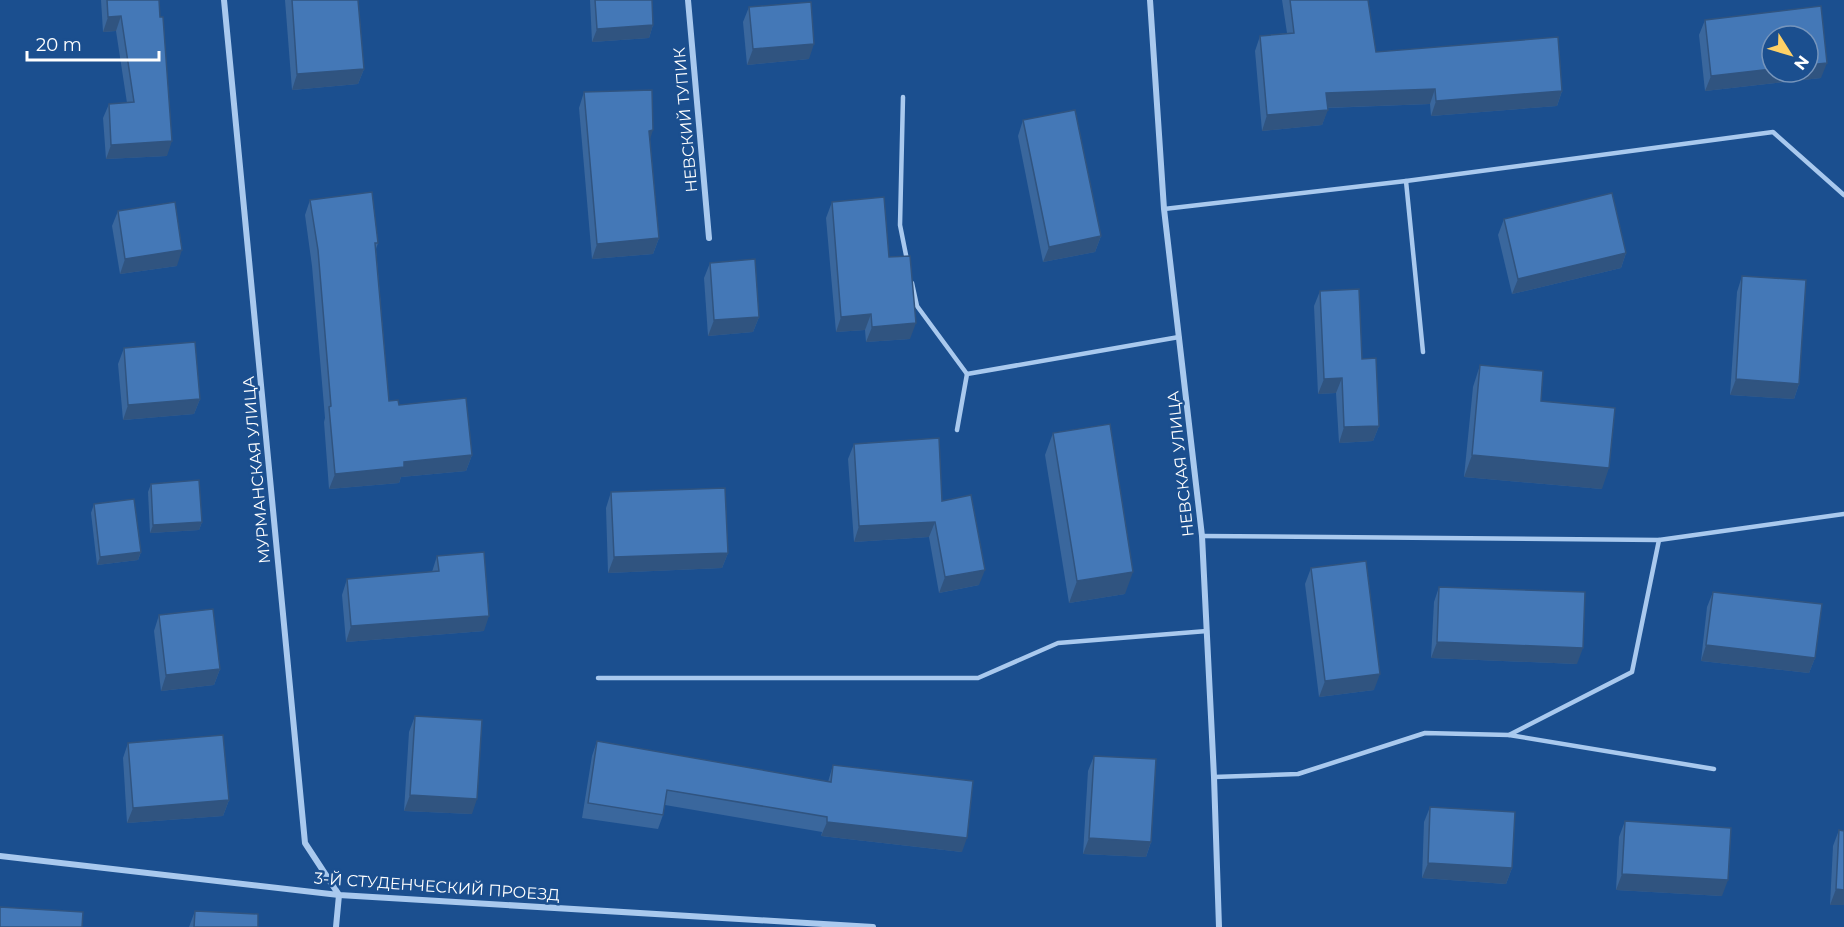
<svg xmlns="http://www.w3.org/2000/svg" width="1844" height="927" viewBox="0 0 1844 927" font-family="Montserrat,sans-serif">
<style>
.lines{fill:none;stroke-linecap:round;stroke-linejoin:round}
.service{stroke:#a9c9ee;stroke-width:4.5}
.minor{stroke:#a9c9ee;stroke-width:6}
.wall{fill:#3a679d}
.shaded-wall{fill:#305480}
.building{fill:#4478b7;stroke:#305480;stroke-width:1.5}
.labels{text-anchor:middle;stroke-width:5;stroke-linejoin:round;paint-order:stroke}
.street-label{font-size:16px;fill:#fff;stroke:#1b4f8f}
</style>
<rect width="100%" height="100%" fill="#1b4f8f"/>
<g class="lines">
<g class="service">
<polyline points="903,97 900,225 907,260"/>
<polyline points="1406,181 1423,352"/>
<polyline points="1164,209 1406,181 1773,132 1844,195"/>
<polyline points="912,283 917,306 967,374"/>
<polyline points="957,430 967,374 1179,337"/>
<polyline points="1202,536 1659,540 1844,514"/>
<polyline points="598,678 978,678 1058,643 1207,631"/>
<polyline points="1509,735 1714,769"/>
<polyline points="1214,777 1298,774 1425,733 1509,735 1632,672 1659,540"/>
</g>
<g class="minor">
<polyline points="224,0 305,843 339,895 336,927"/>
<polyline points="688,0 709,238"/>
<polyline points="1150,0 1164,209 1202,536 1214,777 1219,927"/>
<polyline points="0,856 339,895 873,927"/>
</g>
</g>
<g class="wall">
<polygon points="101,0 159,0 167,156 106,159 103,118 109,104 127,103 116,31 103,32"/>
<polygon points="285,0 358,0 364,69 358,84 292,90"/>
<polygon points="590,0 652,0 653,25 649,38 592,42"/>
<polygon points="1282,0 1368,0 1376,52 1562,91 1557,106 1431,116 1430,104 1328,108 1322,125 1262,131 1255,51 1260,36 1287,33"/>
<polygon points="749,7 809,59 747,65 743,22"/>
<polygon points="1705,20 1821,78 1705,91 1699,35"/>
<polygon points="584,92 650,140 659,238 653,254 592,259 579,108"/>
<polygon points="1023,120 1101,236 1095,252 1043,262 1018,136"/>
<polygon points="310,200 378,243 376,249 389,401 399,405 472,455 466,471 401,477 399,483 329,489 324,422 325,418 312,266 305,215"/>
<polygon points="832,202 889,257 910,339 866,342 865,330 836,332 826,218"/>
<polygon points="118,211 177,266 120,274 112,226"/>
<polygon points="1504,219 1626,253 1621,268 1512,294 1498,235"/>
<polygon points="710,263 759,317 753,332 708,336 704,278"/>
<polygon points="1742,276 1799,384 1794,399 1730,395 1737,292"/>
<polygon points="1320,291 1362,359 1379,426 1373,441 1339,443 1336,393 1318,394 1314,306"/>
<polygon points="124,348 200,399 194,414 123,420 118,364"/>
<polygon points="1480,365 1541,401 1602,489 1464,477 1473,387"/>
<polygon points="1053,433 1125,594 1069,603 1045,455"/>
<polygon points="854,444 942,501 979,585 939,593 929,537 854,542 848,459"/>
<polygon points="151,484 202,522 199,530 150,533 148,492"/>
<polygon points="611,492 728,553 722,568 608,573 606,508"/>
<polygon points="94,504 141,552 138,560 97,565 91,513"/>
<polygon points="437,556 484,631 346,642 342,595 347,579 432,572"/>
<polygon points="1311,568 1374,690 1319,697 1305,584"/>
<polygon points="1439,587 1577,664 1431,658 1434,602"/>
<polygon points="1713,592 1815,658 1809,673 1701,661 1707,607"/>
<polygon points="159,615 220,669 214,685 161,691 154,631"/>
<polygon points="415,716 472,814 404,811 409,732"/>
<polygon points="597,741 828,782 833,765 962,852 821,836 822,832 665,805 663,815 658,829 582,818 592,756"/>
<polygon points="128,743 229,800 223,816 127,823 123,758"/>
<polygon points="1094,756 1151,842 1146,857 1083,854 1088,771"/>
<polygon points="1430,807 1512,868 1506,884 1422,878 1424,822"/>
<polygon points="1625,821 1722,896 1616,890 1619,837"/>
<polygon points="1839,830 1844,831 1844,905 1830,905 1833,846"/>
<polygon points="195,911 258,927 189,927"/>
</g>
<g class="shaded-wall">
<polygon points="121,16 116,31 103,32 108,17"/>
<polygon points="653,25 649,38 592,42 597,29"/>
<polygon points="814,44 809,59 747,65 753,49"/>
<polygon points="1827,63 1821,78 1705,91 1711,76 1772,69 1772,72 1808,72 1808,65"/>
<polygon points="364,69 358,84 292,90 297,74"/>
<polygon points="1435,89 1430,104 1321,108 1326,93"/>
<polygon points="1562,91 1557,106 1431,116 1436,101"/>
<polygon points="1328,110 1322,125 1262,131 1267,115"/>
<polygon points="653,130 648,146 649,131"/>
<polygon points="172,141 167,156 106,159 111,145"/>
<polygon points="1101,236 1095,252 1043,262 1049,247"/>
<polygon points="659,238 653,254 592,259 597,244"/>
<polygon points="182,250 177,266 120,274 125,259"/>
<polygon points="1626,253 1621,268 1512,294 1518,279"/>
<polygon points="871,314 865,330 836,332 841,317"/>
<polygon points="759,317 753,332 708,336 714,320"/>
<polygon points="916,323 910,339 866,342 872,327"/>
<polygon points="1342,378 1336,393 1318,394 1324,379"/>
<polygon points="1736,379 1799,384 1794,399 1730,395"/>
<polygon points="200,399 194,414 123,420 128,405"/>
<polygon points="1379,426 1373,441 1339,443 1344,427"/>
<polygon points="472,455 466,471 401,477 399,483 329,489 335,474 404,462"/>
<polygon points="1472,455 1609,468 1602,489 1464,477"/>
<polygon points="202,522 199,530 150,533 153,525"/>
<polygon points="935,522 929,537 854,542 859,526"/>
<polygon points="141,552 138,560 97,565 100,557"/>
<polygon points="728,553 722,568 608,573 614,557"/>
<polygon points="985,570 979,585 939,593 945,577"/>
<polygon points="1133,572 1125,594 1069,603 1077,581"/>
<polygon points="489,616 484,631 346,642 351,626"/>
<polygon points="1437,642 1583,648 1577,664 1431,658"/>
<polygon points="1706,645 1815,658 1809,673 1701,661"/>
<polygon points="220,669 214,685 161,691 166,675"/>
<polygon points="1380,674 1374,690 1319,697 1325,681"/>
<polygon points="410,795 477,799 472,814 404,811"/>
<polygon points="229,800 223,816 127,823 133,808"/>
<polygon points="827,822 967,838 962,852 821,836"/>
<polygon points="1089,838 1151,842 1146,857 1083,854"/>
<polygon points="1428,863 1512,868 1506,884 1422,878"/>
<polygon points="1622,874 1728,880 1722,896 1616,890"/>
<polygon points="1836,889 1844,890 1844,905 1830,905"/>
</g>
<g class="building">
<polygon points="107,0 159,0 160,17 163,17 172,141 111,145 109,104 134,102 121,16 108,17"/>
<polygon points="292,0 358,0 364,69 297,74"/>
<polygon points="595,0 652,0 653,25 597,29"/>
<polygon points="1290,0 1368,0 1376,52 1558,37 1562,91 1436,101 1435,89 1326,93 1328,110 1267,115 1260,36 1294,33"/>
<polygon points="811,2 814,44 753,49 749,7"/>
<polygon points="1821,6 1827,63 1808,65 1808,36 1772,36 1772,69 1711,76 1705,20"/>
<polygon points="652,90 653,130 649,131 659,238 597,244 584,92"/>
<polygon points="1075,110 1101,236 1049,247 1023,120"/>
<polygon points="372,192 378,243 375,243 389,401 398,400 399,405 466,398 472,455 404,462 404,467 335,474 329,407 331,406 318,250 310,200"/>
<polygon points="1612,193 1626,253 1518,279 1504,219"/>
<polygon points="884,197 889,257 910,256 916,323 872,327 871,314 841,317 832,202"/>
<polygon points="175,202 182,250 125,259 118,211"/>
<polygon points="755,259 759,317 714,320 710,263"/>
<polygon points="1742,276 1806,280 1799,384 1736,379"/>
<polygon points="1359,289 1362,359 1376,358 1379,426 1344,427 1342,378 1324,379 1320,291"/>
<polygon points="195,342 200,399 128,405 124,348"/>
<polygon points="1480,365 1543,371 1541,401 1615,408 1609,468 1472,455"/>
<polygon points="1110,424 1133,572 1077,581 1053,433"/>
<polygon points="939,438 942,501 971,495 985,570 945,577 935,522 859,526 854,444"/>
<polygon points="199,480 202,522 153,525 151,484"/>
<polygon points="725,488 728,553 614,557 611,492"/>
<polygon points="134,499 141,552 100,557 94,504"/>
<polygon points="484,552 489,616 351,626 347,579 439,571 437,556"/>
<polygon points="1366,561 1380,674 1325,681 1311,568"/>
<polygon points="1439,587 1585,592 1583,648 1437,642"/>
<polygon points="1713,592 1822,604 1815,658 1706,645"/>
<polygon points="213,609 220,669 166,675 159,615"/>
<polygon points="415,716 482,720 477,799 410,795"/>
<polygon points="223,735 229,800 133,808 128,743"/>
<polygon points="597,741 831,782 833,765 973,781 967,838 827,822 827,817 667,790 663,815 588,803"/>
<polygon points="1094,756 1156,759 1151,842 1089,838"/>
<polygon points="1430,807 1515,812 1512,868 1428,863"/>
<polygon points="1625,821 1731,828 1728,880 1622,874"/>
<polygon points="1839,830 1844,831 1844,890 1836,889"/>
<polygon points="0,907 83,912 82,927 0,927"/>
<polygon points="195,911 258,914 258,927 194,927"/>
</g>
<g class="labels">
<g class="street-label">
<text transform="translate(685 120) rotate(-95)" y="6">НЕВСКИЙ ТУПИК</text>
<text transform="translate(1180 464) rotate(-96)" y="6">НЕВСКАЯ УЛИЦА</text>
<text transform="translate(256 470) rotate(-95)" y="6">МУРМАНСКАЯ УЛИЦА</text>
<text transform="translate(437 886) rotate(4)" y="6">3-Й СТУДЕНЧЕСКИЙ ПРОЕЗД</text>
</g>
</g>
<g transform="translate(1790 54) rotate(127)"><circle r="28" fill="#1b4f8f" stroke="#7695bc" stroke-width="1.5"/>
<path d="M0-4.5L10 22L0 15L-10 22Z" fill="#ffd166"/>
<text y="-9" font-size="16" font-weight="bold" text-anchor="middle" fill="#ffffff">N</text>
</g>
<path d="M27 51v9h132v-9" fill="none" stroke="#ffffff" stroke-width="3"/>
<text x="36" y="51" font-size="18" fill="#ffffff" stroke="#1b4f8f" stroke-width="4.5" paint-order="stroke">20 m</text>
</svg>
